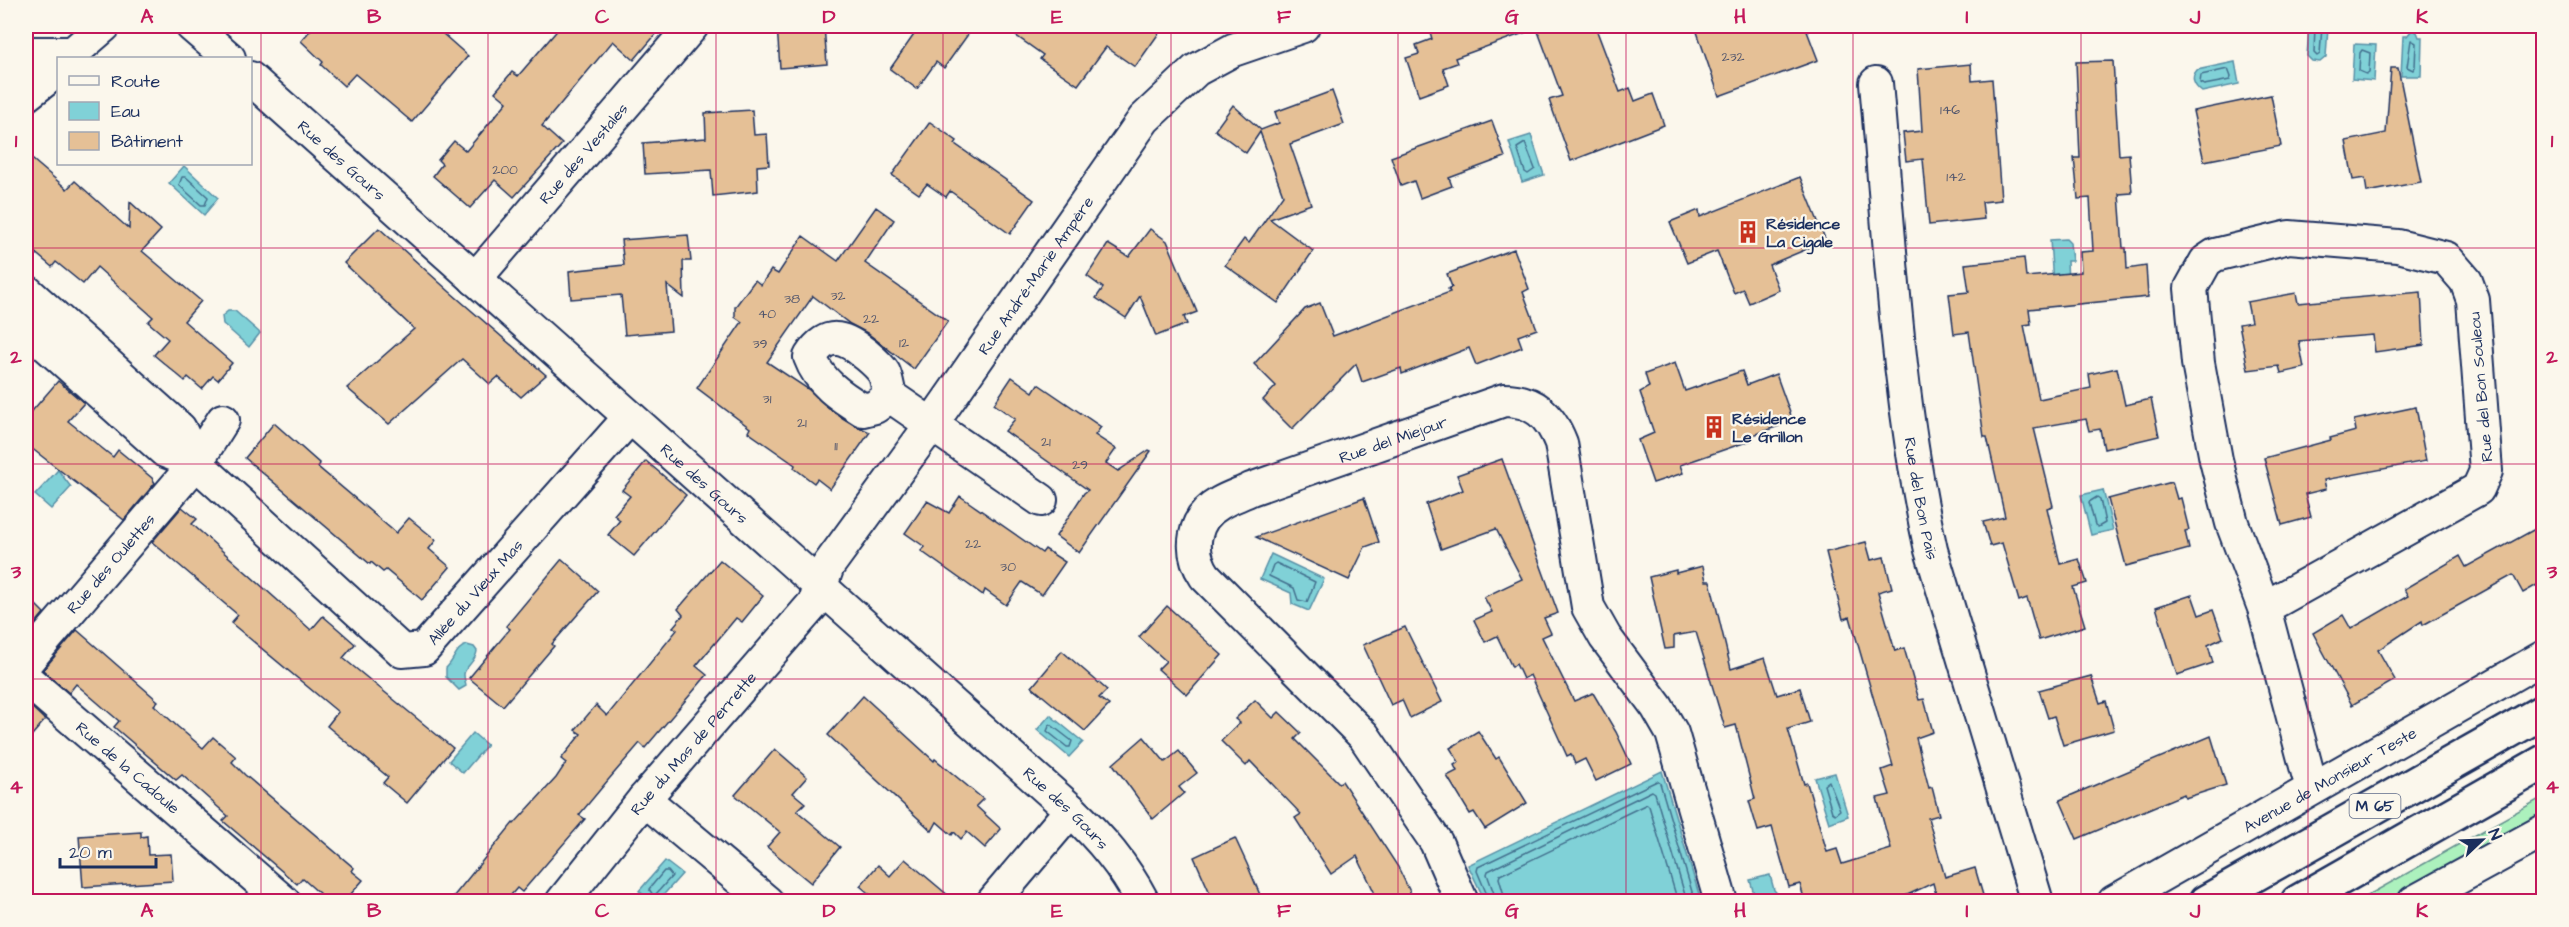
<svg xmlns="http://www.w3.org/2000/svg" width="2569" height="927" viewBox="0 0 2569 927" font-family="'Architects Daughter',sans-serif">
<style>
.green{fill:#acf1bd;stroke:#64908e;stroke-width:1.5}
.water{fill:#80d1d7;stroke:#5890a7;stroke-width:1.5}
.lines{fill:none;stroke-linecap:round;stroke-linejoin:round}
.shore{stroke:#43708e;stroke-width:1.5}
.building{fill:#e5c096;stroke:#1b2f5e;stroke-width:1.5}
.minor-casing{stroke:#1b2f5e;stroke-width:36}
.major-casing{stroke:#1b2f5e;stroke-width:38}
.minor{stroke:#fbf7ec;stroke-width:32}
.major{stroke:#fbf7ec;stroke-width:33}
.grid{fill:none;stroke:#c2185b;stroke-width:1.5;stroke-opacity:0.55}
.labels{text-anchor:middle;stroke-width:4.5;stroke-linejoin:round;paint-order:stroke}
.number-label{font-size:14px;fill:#4e536c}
.shield{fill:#fbf7ec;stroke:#5e6b89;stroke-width:1.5}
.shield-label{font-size:15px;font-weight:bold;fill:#1b2f5e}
.street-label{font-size:16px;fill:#1b2f5e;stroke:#fbf7ec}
.poi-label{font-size:16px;font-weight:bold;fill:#1b2f5e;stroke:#fbf7ec;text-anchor:start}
.neatline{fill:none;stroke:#c2185b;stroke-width:2}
.grid-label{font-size:20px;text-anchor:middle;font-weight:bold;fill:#c2185b}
</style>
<rect width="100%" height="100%" fill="#fbf7ec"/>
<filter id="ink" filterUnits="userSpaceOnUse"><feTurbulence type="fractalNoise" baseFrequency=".0167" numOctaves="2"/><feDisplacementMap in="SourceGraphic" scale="12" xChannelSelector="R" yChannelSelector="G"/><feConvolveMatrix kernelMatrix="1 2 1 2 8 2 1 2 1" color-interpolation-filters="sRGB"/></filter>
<g filter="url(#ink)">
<polygon class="green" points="2543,797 2543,821 2396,901 2356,902"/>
<g class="water">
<polygon points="2309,26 2326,26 2328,27 2326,57 2320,62 2312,61 2307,56"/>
<polygon points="2412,30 2417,32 2419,37 2422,37 2421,76 2401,76 2403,36 2407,36"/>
<polygon points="2354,44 2376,45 2374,81 2352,79"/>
<path d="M2235 62 2239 84 2202 92C2194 86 2190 78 2197 70Z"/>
<polygon points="1531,135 1544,175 1522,182 1509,142"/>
<polygon points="184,166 218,198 204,215 169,183"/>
<polygon points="2066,239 2070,243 2072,261 2067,261 2068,282 2053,283 2050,240"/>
<polygon points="228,311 235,311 260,333 249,347 223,324 222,316"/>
<polygon points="58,470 71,487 51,509 35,495"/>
<polygon points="2103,490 2113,530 2091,535 2081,495"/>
<polygon points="1271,554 1324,579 1309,611 1292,604 1291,593 1260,579"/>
<path d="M467 645 474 647 477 651C476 662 463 668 464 675 464 679 466 683 466 686L459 690 446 677V668C455 660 455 648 467 645Z"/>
<polygon points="1050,715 1083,742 1069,757 1037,730"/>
<polygon points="473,733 487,745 463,773 449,761"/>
<polygon points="1662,771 1701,901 1485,901 1468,865"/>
<polygon points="1835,773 1848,816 1829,823 1815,778"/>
<polygon points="665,861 682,874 658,901 652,901 639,891"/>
<polygon points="1770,875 1774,890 1784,901 1756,901 1750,880"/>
</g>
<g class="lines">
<g class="shore">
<polyline points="2315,26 2314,53 2317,56 2320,54 2322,26"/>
<polygon points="2411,40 2416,43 2415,67 2413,70 2407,67"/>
<polygon points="2362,50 2370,53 2369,72 2366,74 2359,71 2360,53"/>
<polygon points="2228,69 2231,77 2230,80 2204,85 2200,83 2201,75"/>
<polygon points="1525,143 1535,169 1528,174 1525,172 1517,148"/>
<polygon points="182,177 186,177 208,197 205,205 201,205 179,185"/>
<polygon points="2097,497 2100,499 2105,523 2098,527 2095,525 2089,502"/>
<polygon points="1276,563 1315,582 1307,602 1298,600 1294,588 1269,576 1273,565"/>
<polygon points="1050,724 1072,741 1070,747 1067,747 1047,731"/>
<polygon points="1829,781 1840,810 1835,814 1832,812 1824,785"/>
<polygon points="664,871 668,871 672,876 656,894 653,895 649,889"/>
<polyline points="1490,902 1477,871 1478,867 1657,781 1660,783 1695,902"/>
<polyline points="1497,902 1487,874 1488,871 1652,791 1655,793 1687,902"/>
<polyline points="1506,902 1499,878 1500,875 1647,804 1649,806 1678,902"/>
</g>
</g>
<g class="building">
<polygon points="314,26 434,26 468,56 412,122 355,74 344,86 321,65 323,62 301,41"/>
<polygon points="561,26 663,26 634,60 613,41 542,126 562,144 514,197 495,180 470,208 433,176 442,164 438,160 454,141 466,151 507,102 495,92 512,72 518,76"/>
<polygon points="777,26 824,26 827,64 780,68"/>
<polygon points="920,26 974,26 944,68 936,62 917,89 890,69"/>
<polygon points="1002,26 1164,26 1135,67 1106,47 1078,85 1040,59 1043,55"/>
<polygon points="1448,26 1535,26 1535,29 1455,58 1457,63 1443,68 1449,85 1419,96 1406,58 1419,54 1416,45 1432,39 1430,32"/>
<polygon points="1536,26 1595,26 1620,92 1630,88 1635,101 1653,94 1664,125 1571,161 1549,100 1562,96"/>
<polygon points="1695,26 1805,26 1818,60 1719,96"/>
<polygon points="2113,61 2119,155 2129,154 2132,193 2119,194 2123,248 2126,248 2127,269 2146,266 2148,297 2029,309 2031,324 2024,325 2039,399 2091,388 2089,374 2117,368 2125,405 2151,399 2159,436 2104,449 2100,429 2089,431 2086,419 2034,428 2053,506 2047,508 2060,564 2079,559 2087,583 2073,587 2085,626 2039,640 2027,598 2019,601 2002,543 1990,546 1983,522 2005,517 1987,437 1984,437 1969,332 1954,334 1949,294 1969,292 1965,264 2024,258 2026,277 2081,272 2080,252 2093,251 2090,198 2078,199 2076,177 2074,158 2080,158 2076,62"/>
<polygon points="1971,64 1972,81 1992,79 2001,200 1982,202 1984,219 1929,225 1923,159 1906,161 1903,133 1922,131 1918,69"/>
<polygon points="2391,68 2398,68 2421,182 2367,192 2365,178 2353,180 2346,141 2386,133"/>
<polygon points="1332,91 1344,124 1290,144 1311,204 1270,219 1313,251 1278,303 1225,265 1244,239 1249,243 1283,195 1260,132 1246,153 1215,130 1233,105 1261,130 1279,123 1275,112"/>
<polygon points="2271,95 2281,146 2204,161 2193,111"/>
<polygon points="752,110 754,135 767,134 769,165 757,166 758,191 713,196 711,170 645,174 643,143 706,138 705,113"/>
<polygon points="1492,121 1505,157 1449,178 1452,186 1420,198 1414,181 1401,186 1391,157"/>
<polygon points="930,122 957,141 955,144 1034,200 1010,234 950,191 946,197 927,184 919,194 892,175"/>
<polygon points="26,154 67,189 75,181 129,229 130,202 161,230 142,251 201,301 184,321 232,363 218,380 213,376 202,389 188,377 185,381 154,355 168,339 148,322 153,317 97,267 83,284 56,262 52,267 26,245"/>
<polygon points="1800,177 1826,241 1769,265 1779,290 1749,303 1743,289 1734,293 1717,251 1687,263 1670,222 1699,210 1700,217"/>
<polygon points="876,207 894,220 865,263 948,321 914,369 867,333 850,324 813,296 767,362 808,389 836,414 854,425 870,432 830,489 817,479 814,483 794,468 795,465 748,432 750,428 697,388 742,322 735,317 735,307 755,280 761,285 771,270 778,274 803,236 838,261"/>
<polygon points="379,228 450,292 546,375 521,397 498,377 490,384 462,359 389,424 347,388 414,329 344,263"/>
<polygon points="1150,229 1167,241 1197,312 1184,317 1187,324 1156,336 1140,296 1126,318 1096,298 1103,288 1087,276 1108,244 1129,257"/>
<polygon points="688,235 691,261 683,261 684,298 667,285 671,331 625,335 621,295 571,299 569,271 624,265 621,240"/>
<polygon points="1514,249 1529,289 1523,292 1537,329 1518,336 1522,347 1476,365 1469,348 1402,374 1401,368 1362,382 1356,364 1292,429 1263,400 1276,386 1254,364 1305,309 1320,303 1333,336 1450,292 1448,289 1452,287 1447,274"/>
<polygon points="2421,292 2424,345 2375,352 2373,335 2299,341 2304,368 2281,373 2279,366 2248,370 2239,324 2251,322 2247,302 2296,293 2298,303"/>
<polygon points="1675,363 1685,391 1742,371 1747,385 1776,374 1793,421 1750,436 1752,440 1680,465 1683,473 1653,483 1638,440 1654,433 1640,392 1649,387 1645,374"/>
<polygon points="1012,377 1033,392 1038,384 1101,427 1095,435 1116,449 1106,463 1118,471 1149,450 1151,451 1079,553 1056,536 1084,493 1088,490 1005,431 1015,419 994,404"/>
<polygon points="58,381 84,403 68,421 113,457 118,450 152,478 155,483 124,520 26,444 26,418"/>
<polygon points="2416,407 2426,461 2324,480 2326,489 2305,494 2311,517 2282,525 2264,458 2331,440 2330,438 2356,431 2354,420"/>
<polygon points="274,423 320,464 318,467 396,533 409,518 436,540 429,549 450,567 422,600 386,570 383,572 371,562 370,564 245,458"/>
<polygon points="1502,459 1558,613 1544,618 1551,633 1542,637 1574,701 1593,693 1616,732 1631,764 1596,781 1585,759 1575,764 1571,754 1567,756 1530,675 1523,679 1516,664 1512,667 1497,636 1485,642 1474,620 1492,612 1484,597 1522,579 1496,529 1441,549 1426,504 1463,490 1457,475"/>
<polygon points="646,461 686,495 634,556 608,535 620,520 614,515 630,496 622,490"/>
<polygon points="2172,482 2177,499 2181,498 2189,530 2185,531 2189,549 2126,566 2108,499"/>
<polygon points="960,496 1042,553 1045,549 1065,562 1042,595 1022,582 1006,605 985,590 983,595 921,551 925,547 905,533 927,501 949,513"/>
<polygon points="1364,498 1379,542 1365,547 1349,580 1256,537"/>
<polygon points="182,507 197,519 192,524 311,630 323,616 338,629 355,644 343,658 453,748 407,803 383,783 388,777 327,726 338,712 231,623 238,615 152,542"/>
<polygon points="2535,529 2544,544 2544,581 2523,593 2513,575 2423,625 2422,621 2378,650 2395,680 2352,705 2313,633 2343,615 2351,629 2408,596 2404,589 2460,556 2466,567"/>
<polygon points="1866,542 1871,560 1884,557 1892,588 1878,592 1895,651 1904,648 1919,700 1924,699 1933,732 1916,738 1929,788 1932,787 1939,815 1928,818 1945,877 1975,868 1985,902 1938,902 1933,883 1892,902 1805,902 1800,884 1789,887 1772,827 1758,831 1749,801 1755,799 1736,725 1725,728 1696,632 1674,636 1674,648 1665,649 1649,577 1676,570 1676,573 1703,566 1706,581 1710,581 1731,669 1765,658 1777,695 1800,688 1810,722 1788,729 1804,784 1807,783 1827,852 1837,849 1842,864 1891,849 1877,798 1890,795 1882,770 1893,766 1850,617 1843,619 1826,552"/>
<polygon points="562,559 598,591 552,644 554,646 503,706 469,678 510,629 506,626"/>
<polygon points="720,560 763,596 742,622 736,618 696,666 707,675 645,748 640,743 609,779 579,815 585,819 522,892 517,888 505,902 449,902 513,823 514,824 556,778 566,763 561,759 581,734 575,730 596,705 607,716 677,630 673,627 683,615 678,609"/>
<polygon points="26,595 44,613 26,635"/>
<polygon points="2192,595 2199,615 2213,610 2223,638 2208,645 2213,663 2177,675 2156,607"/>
<polygon points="1167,606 1222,655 1187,695 1158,669 1166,661 1139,637"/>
<polygon points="1405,627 1442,702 1410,718 1402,700 1391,705 1363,645"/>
<polygon points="77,630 158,701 154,705 178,727 203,748 213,737 236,757 232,762 245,775 354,868 352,871 363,880 344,902 329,902 302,878 297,884 223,821 228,816 182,775 176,780 114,727 119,721 76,684 69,693 43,670"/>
<polygon points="1062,651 1107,690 1099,698 1109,705 1085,731 1032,687"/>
<polygon points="2091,676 2100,703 2106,701 2114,730 2063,745 2054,716 2048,718 2039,690"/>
<polygon points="863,696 934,761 935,759 983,799 976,806 1001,829 985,848 967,832 961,839 954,832 952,835 937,822 932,831 828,735"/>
<polygon points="1255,700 1273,718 1279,712 1301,733 1295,739 1339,783 1342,781 1398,867 1415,902 1379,902 1357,856 1331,874 1295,818 1301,814 1250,761 1246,766 1221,741 1240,723 1235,719"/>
<polygon points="26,702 45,720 26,742"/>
<polygon points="1478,731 1496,759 1499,757 1527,803 1485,829 1474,812 1470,814 1447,776 1457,771 1454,765 1459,762 1450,748"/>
<polygon points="2211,736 2226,785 2185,798 2184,794 2077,839 2060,800"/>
<polygon points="1144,737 1165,762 1179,751 1197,773 1179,787 1184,793 1153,819 1113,764"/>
<polygon points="775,749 807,777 793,793 805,803 797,811 840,847 811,883 767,847 780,832 735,795"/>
<polygon points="141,832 141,837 147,836 148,855 171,854 173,881 83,887 79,836"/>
<polygon points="1235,838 1247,864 1263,902 1214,902 1194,857"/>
<polygon points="905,859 956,902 869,902 873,897 860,886 878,865 890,876"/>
</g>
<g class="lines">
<g class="minor-casing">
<g id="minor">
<polyline points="192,26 229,58"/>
<polyline points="26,53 72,53"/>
<polyline points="67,58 104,26"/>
<path id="s1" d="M250 78 1071 810C1101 839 1123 864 1143 902"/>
<path id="s2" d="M1876 83C1890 239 1897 397 1931 550L2037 902"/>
<polyline points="26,95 58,70"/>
<path id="s3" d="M475 279 692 26"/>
<polyline points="26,291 180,429 196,463"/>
<path id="s4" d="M26 327 165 451 196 463 402 651 424 649 630 417"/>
<path d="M890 396 875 407 863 410C840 396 819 382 810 357 827 331 843 336 864 353 871 359 879 365 884 373 887 379 888 389 890 396L1041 500"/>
<polyline points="2264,608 2478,489 2486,471 2473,300 2466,281 2446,258 2398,246 2289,237 2215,255 2206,261 2191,288 2198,363 2216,460 2232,523 2264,608 2308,774 2313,787"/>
<path id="s5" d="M26 662 196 463 223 420"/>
<path id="s6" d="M26 679 284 902"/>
<polyline points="644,799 767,902"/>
<path id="s7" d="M562 902 644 799 815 602 828 566 931 425 1144 119 1196 70 1233 50 1303 26"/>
<polyline points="993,902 1071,810"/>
<path id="s8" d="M1462 902 1436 842 1364 736 1205 576C1188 551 1192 519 1220 503 1230 497 1241 494 1251 489L1504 400C1534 400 1550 415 1561 443L1588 607 1605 637 1657 707 1672 733 1721 902"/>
<path id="s9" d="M2114 902 2544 657"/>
<polyline points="2414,902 2544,831"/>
</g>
</g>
<g class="major-casing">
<g id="major">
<polyline points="2206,902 2544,711"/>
<polyline points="2298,902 2544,762"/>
</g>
</g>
<use href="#minor" class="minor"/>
<use href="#major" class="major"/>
</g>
</g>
<path class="grid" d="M261 26V902M488 26V902M716 26V902M943 26V902M1171 26V902M1398 26V902M1626 26V902M1853 26V902M2081 26V902M2308 26V902M26 248H2544M26 464H2544M26 679H2544"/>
<defs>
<g id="building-bare" transform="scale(1.8)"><path d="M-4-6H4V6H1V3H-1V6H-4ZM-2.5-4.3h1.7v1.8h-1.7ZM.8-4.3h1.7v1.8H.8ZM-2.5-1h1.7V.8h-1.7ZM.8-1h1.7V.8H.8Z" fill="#c8321e" stroke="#fbf7ec" stroke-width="2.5" paint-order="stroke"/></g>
</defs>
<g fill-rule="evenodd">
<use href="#building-bare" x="1748" y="232"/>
<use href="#building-bare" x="1714" y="427"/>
</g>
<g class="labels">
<g class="number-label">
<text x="1733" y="61">232</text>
<text x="1950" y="114">146</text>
<text x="505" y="174">200</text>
<text x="1956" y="181">142</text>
<text x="838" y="300">32</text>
<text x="792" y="303">38</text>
<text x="767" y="318">40</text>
<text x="871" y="323">22</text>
<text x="904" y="347">12</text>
<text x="760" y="348">39</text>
<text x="767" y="403">31</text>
<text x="802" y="427">21</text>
<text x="1046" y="446">21</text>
<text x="836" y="450">11</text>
<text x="1080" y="469">29</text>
<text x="973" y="548">22</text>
<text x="1008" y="571">30</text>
</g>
<rect class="shield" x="2349.5" y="794" width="51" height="24" rx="4.5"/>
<g class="shield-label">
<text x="2375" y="811">M 65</text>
</g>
<g class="street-label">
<text dy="6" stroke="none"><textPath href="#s3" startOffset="166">Rue des Vestales</textPath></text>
<text dy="6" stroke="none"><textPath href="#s1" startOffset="123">Rue des Gours</textPath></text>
<text dy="6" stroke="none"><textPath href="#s7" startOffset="788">Rue André-Marie Ampère</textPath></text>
<text transform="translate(2480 387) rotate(-95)" y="6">Rue del Bon Souleou</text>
<text dy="6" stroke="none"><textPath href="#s8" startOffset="688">Rue del Miejour</textPath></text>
<text dy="6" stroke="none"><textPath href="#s1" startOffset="609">Rue des Gours</textPath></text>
<text dy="6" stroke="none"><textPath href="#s2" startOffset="418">Rue del Bon Païs</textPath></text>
<text dy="6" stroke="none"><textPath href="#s5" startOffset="130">Rue des Oulettes</textPath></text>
<text dy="6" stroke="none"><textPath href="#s4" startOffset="597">Allée du Vieux Mas</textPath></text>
<text dy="6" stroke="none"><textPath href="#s7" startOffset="206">Rue du Mas de Perrette</textPath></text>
<text dy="6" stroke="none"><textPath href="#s6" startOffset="135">Rue de la Cadoule</textPath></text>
<text dy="6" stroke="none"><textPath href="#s9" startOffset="248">Avenue de Monsieur Teste</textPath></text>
<text dy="6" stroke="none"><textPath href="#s1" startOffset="1095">Rue des Gours</textPath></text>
</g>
<g class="poi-label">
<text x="1766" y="229">Résidence<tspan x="1766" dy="18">La Cigale</tspan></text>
<text x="1732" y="424">Résidence<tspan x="1732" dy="18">Le Grillon</tspan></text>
</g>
</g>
<rect width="2569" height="927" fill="none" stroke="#fbf7ec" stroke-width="66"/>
<rect x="57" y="57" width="195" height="108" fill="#fbf7ec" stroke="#a1a7b3" stroke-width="1.5"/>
<rect x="69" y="76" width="30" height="9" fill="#fbf7ec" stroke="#a1a7b3" stroke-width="1.5"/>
<text x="111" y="87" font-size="18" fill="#1b2f5e">Route</text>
<rect x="69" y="102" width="30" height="18" fill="#80d1d7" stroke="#a1a7b3" stroke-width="1.5"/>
<text x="111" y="117" font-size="18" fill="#1b2f5e">Eau</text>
<rect x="69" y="132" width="30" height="18" fill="#e5c096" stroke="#a1a7b3" stroke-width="1.5"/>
<text x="111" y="147" font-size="18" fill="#1b2f5e">Bâtiment</text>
<g transform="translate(2482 840) rotate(67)" stroke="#fbf7ec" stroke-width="4.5" paint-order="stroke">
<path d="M0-4.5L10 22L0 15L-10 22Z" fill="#1b2f5e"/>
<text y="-9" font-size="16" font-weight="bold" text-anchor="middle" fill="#1b2f5e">N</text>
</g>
<path d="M60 858v9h96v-9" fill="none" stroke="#1b2f5e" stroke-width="3"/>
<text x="69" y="858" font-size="18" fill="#1b2f5e" stroke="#fbf7ec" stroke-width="4.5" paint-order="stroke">20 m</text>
<rect x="33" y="33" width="2503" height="861" class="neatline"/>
<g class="grid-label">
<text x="147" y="23">A</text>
<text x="374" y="23">B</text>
<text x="602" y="23">C</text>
<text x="829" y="23">D</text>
<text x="1057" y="23">E</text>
<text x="1284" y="23">F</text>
<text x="1512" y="23">G</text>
<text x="1740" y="23">H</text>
<text x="1967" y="23">I</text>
<text x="2195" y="23">J</text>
<text x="2422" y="23">K</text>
<text x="16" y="147">1</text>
<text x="2552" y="147">1</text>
<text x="16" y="363">2</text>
<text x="2552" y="363">2</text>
<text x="16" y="578">3</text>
<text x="2552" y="578">3</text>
<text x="16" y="793">4</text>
<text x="2552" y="793">4</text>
<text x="147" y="917">A</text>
<text x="374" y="917">B</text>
<text x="602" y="917">C</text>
<text x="829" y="917">D</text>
<text x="1057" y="917">E</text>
<text x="1284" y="917">F</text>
<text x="1512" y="917">G</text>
<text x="1740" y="917">H</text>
<text x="1967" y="917">I</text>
<text x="2195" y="917">J</text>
<text x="2422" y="917">K</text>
</g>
</svg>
